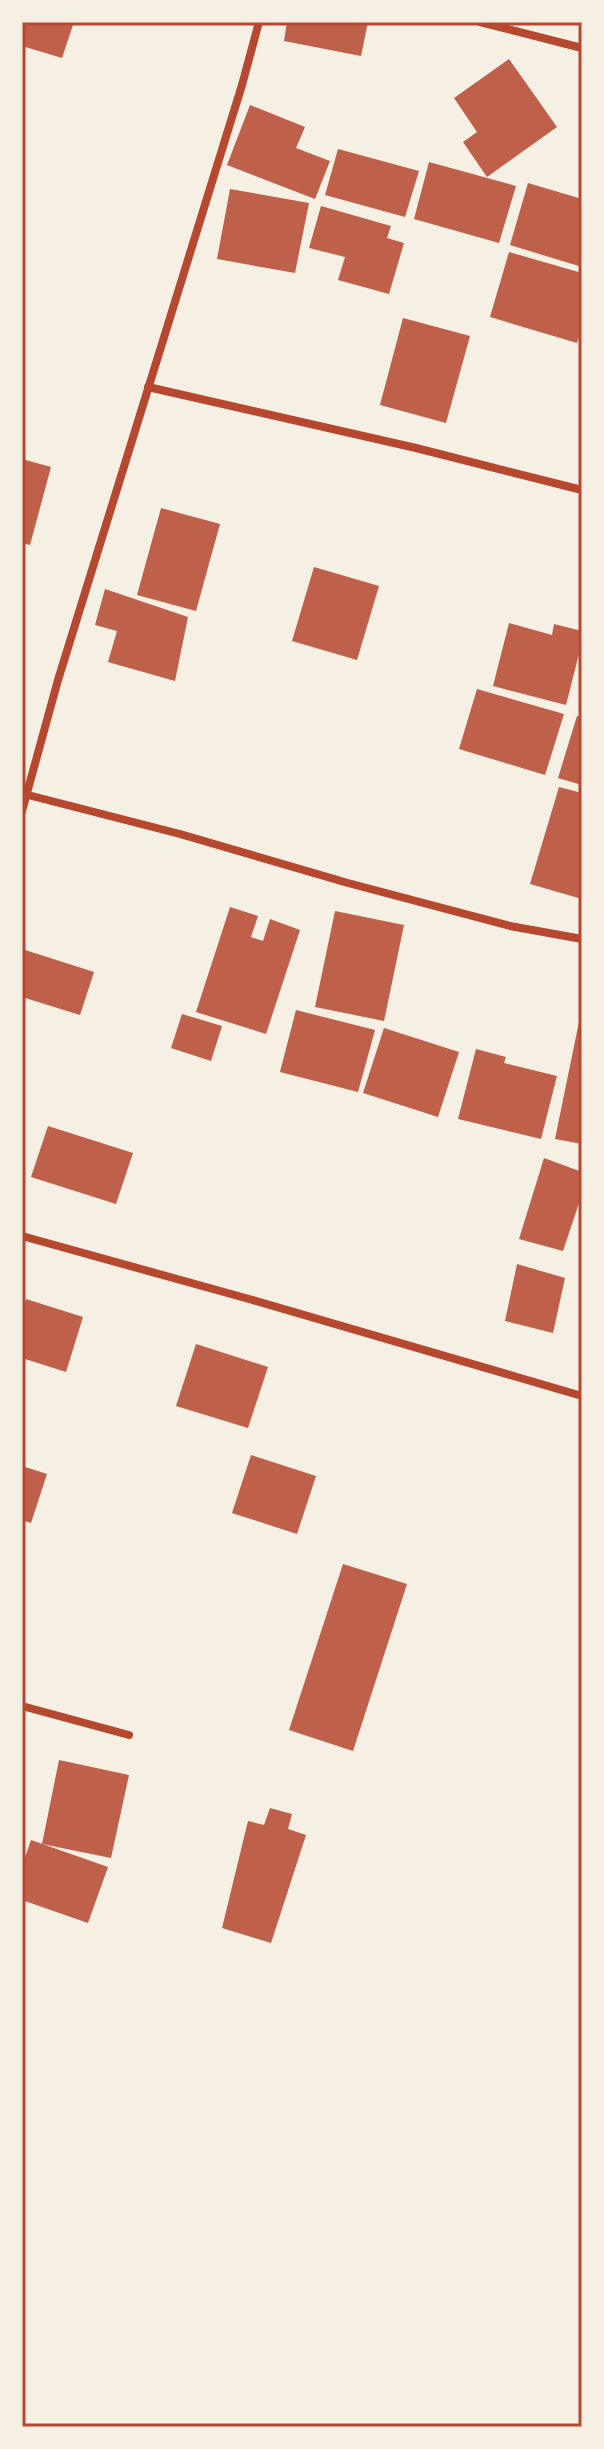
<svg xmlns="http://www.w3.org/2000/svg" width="604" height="2449" viewBox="0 0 604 2449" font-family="'PT Serif',serif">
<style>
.building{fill:#bf614a}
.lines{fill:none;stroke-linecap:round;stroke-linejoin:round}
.minor{stroke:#b5482f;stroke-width:8}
.neatline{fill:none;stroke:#b5482f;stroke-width:3}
</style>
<rect width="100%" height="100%" fill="#f6efe4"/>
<g class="building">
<polygon points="22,22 74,22 62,58 22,46"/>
<polygon points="287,22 368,22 361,56 284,41"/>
<polygon points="509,59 557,127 487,177 463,142 477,132 454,98"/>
<polygon points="250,105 305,127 296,148 330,161 315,199 227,165"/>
<polygon points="338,149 419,171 405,217 325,195"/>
<polygon points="429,162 516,186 499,243 414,219"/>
<polygon points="528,183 582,199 582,267 510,245"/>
<polygon points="230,189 309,203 295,273 217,259"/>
<polygon points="321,206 391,226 387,238 404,243 389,294 338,280 345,257 309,248"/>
<polygon points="509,252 582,273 582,327 577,343 490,317"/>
<polygon points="403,318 470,336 446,423 380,405"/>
<polygon points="22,459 51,467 30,545 22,543"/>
<polygon points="161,508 220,524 196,611 137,595"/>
<polygon points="314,567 379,586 357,660 292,641"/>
<polygon points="105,589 188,617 175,681 108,662 117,631 95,625"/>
<polygon points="509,623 552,635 554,624 582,631 582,642 566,705 493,686"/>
<polygon points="477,689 564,714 545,775 459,749"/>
<polygon points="577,716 582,717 582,785 558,778"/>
<polygon points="559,787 582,793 582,899 530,884"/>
<polygon points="230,907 258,916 251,937 263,941 270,919 300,930 266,1034 196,1012"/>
<polygon points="335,911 404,925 384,1021 315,1007"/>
<polygon points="22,949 94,972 80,1015 22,997"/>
<polygon points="296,1010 375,1030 358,1092 280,1072"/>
<polygon points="581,1012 582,1012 582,1144 555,1139"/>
<polygon points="182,1014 222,1026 211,1061 171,1048"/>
<polygon points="384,1028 459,1052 438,1117 363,1093"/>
<polygon points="476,1049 506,1057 504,1063 557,1076 541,1139 458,1119"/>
<polygon points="48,1126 133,1153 116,1204 31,1177"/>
<polygon points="544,1158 582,1172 582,1194 563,1251 519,1239"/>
<polygon points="517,1264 565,1278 553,1333 505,1321"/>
<polygon points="26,1299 83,1317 66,1372 22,1358 22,1312"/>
<polygon points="196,1344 268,1367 248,1428 176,1406"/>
<polygon points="251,1455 316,1476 297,1534 232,1513"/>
<polygon points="22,1466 47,1474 31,1523 22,1520"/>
<polygon points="343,1564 407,1584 353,1751 289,1730"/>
<polygon points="59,1760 129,1775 111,1858 42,1844"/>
<polygon points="270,1808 292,1814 288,1829 306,1835 271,1943 222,1928 248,1821 264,1825"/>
<polygon points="31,1840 108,1867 88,1923 22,1900 22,1866"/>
</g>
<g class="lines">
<g class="minor">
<polyline points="480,22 582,48"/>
<polyline points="148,387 416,448 582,490"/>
<polyline points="28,795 180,834 348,883 510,926 582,939"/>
<polyline points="22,811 58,680 242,85 259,22"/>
<polyline points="22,1236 249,1299 582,1396"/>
<polyline points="22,1706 129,1735"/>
</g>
</g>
<rect width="604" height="2449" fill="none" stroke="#f6efe4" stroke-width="48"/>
<rect x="24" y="24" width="556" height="2401" class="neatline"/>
</svg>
